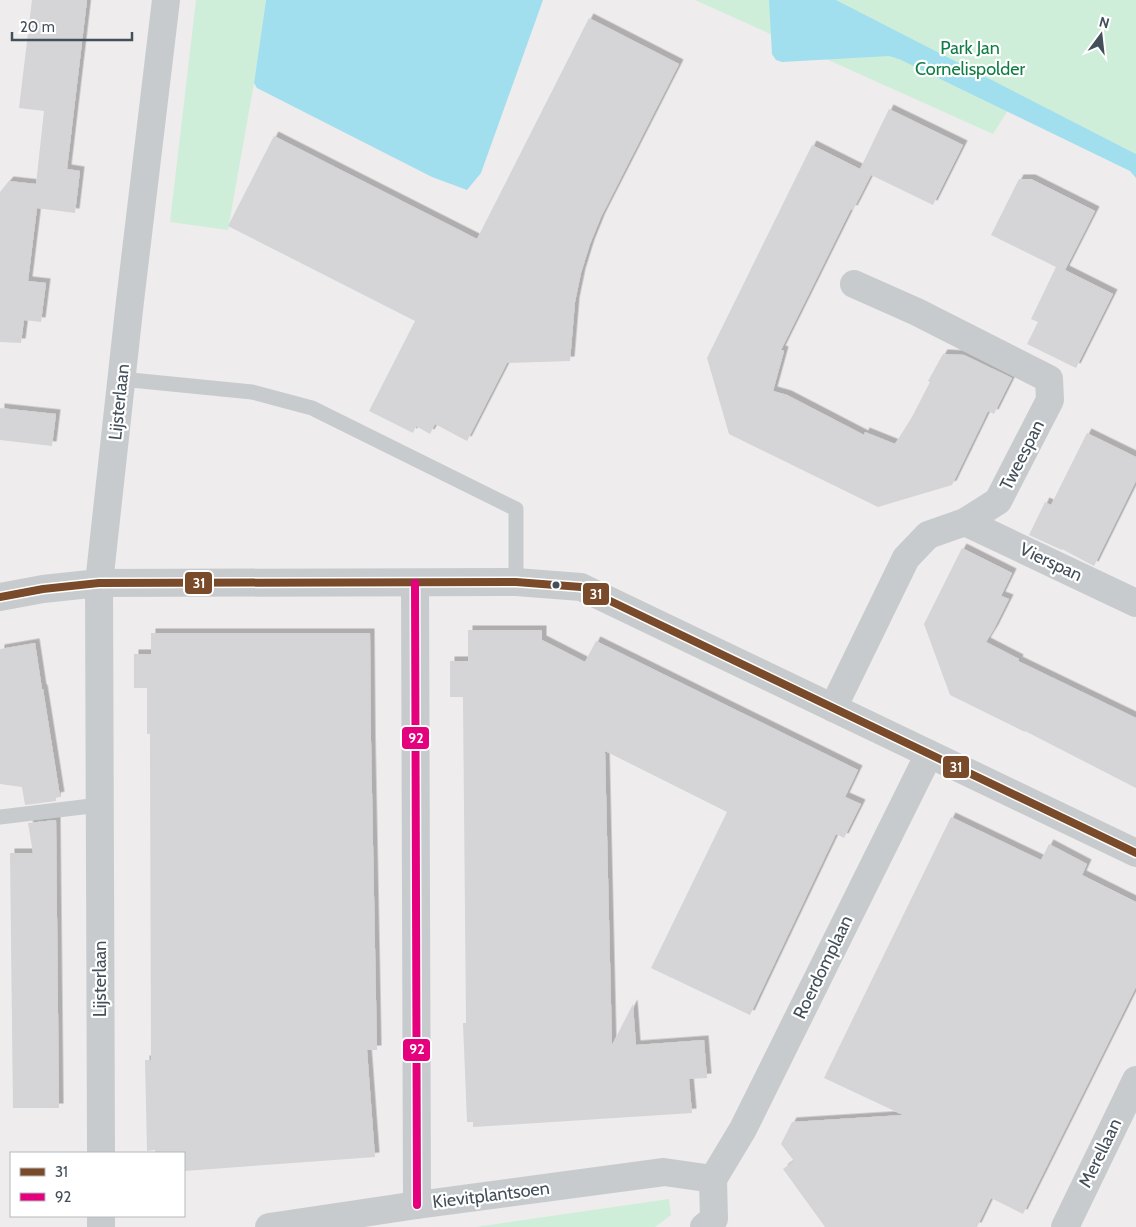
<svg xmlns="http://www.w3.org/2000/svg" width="1136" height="1227" viewBox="0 0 1136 1227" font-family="Cabin,sans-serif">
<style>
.green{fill:#cfeeda}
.water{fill:#a1dfef}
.building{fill:#d5d4d7;filter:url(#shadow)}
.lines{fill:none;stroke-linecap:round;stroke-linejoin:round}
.lane{stroke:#c8cbcd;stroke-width:15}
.street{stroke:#c8cbcd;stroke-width:28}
.bus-1-casing{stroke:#fff;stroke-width:11}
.bus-2-casing{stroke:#fff;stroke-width:11}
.bus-1{stroke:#7a4b2a;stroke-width:8}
.bus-2{stroke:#e5007d;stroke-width:8}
.bus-dot{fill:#434f5a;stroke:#fff;stroke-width:2}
.labels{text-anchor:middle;stroke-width:4.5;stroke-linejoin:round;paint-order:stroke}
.park-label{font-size:18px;fill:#117d45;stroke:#fff}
.street-label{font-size:18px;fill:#434f5a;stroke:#fff}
.line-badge{stroke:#fff;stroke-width:2}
.badge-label{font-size:14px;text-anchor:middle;font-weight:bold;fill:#fff}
</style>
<defs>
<filter id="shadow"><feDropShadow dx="4.5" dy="-4.5" stdDeviation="0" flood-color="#0004"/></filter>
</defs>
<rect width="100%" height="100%" fill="#eeecec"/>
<g class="green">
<polygon points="196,0 266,0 254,83 228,230 170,222"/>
<polygon points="695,0 1136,0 1136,154 1018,94 993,134"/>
<polygon points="669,1199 671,1215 655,1227 476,1227"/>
</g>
<g class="water">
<polygon points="266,0 543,0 481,173 467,190 432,177 257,88 254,83"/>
<polygon points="769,0 836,0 1136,154 1136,178 1130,171 899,59 889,56 782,62 776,60 772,54"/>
</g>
<g class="building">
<polygon points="32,0 87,0 67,169 80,171 75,213 37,208 28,281 46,283 41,322 24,320 21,343 0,342 0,192 9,181 36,184 44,111 19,108"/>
<polygon points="589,18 679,64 601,217 590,244 581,273 575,302 570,361 507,363 467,441 435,424 430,434 416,426 413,433 369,411 415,321 228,226 274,136 477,239"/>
<polygon points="889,109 963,145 933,205 871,175 853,210 851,209 781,350 784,351 773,391 787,395 864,435 865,432 895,444 912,417 930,382 928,381 943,354 964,355 1012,378 994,414 988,411 952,485 878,507 729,434 707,358 812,145 860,169"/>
<polygon points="1019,179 1031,179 1095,211 1065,270 1113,294 1076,368 1027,344 1038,322 1031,319 1056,267 991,235"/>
<polygon points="0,408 56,414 52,446 0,440"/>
<polygon points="1087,433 1136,457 1136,481 1094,566 1062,549 1062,550 1029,535 1045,502 1051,505"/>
<polygon points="962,548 1012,573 1001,596 1009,599 994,629 986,642 1019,659 1018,661 1136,718 1136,788 1025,731 1025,732 950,695 924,624"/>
<polygon points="468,630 542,630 542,640 585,662 596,641 858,770 845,797 861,804 844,838 836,834 750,1015 651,968 727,812 605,751 612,1045 633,1004 636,1045 704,1040 707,1078 689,1079 692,1113 473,1127 473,1122 467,1122 463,1023 466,1023 463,697 450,697 450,661 468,661"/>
<polygon points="151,633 370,633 371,741 377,1050 367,1050 375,1157 184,1171 184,1153 155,1153 155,1150 147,1151 145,1060 151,1060 150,734 147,734 147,688 134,688 134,654 151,654"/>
<polygon points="35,643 42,689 43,689 60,796 56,797 56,801 25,805 22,787 0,784 0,649"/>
<polygon points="951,817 1041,860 1049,844 1087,864 1082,875 1136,902 1136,987 1023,1214 991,1198 977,1227 825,1227 783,1169 794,1161 781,1144 792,1122 903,1115 824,1078"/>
<polygon points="56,820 59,1108 13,1108 10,853 33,853 28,823"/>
</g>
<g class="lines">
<g class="lane">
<polyline points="121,379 252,392 312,408 516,509 516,582"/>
<polyline points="0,817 99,805"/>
</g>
<g class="street">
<polyline points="965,522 1136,603"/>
<polyline points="415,583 417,1205"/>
<polyline points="0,597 43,589 99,583 516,582 581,587 1136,853"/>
<polyline points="833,708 906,558 928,535 965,522 998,501 1050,400 1049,379 917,312 854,284"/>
<polyline points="101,1153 99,583 130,301 166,0"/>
<polyline points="713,1179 743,1129 929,754"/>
<polyline points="101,1216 101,1227"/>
<polyline points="269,1227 417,1205 664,1172 713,1179"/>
<polyline points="704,1227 714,1219 713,1179"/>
<polyline points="1065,1227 1136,1080"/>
</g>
<g class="bus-1-casing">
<polyline id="bus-1" points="0,597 43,589 99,583 516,582 581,587 1136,853"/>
</g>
<g class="bus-2-casing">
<polyline id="bus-2" points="415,583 417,1205"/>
</g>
<use href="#bus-1" class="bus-1"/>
<use href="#bus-2" class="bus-2"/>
</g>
<circle class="bus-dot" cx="556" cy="585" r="4.5"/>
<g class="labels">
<g class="park-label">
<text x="970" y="54">Park Jan<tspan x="970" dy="21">Cornelispolder</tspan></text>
</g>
<g class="street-label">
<text transform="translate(119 402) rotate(-84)" y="6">Lijsterlaan</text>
<text transform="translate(1022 455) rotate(-63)" y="6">Tweespan</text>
<text transform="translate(1051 562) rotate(25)" y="6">Vierspan</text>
<text transform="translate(823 967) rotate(-64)" y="6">Roerdomplaan</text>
<text transform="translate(100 979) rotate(-90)" y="6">Lijsterlaan</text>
<text transform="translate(1100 1153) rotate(-64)" y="6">Merellaan</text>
<text transform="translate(491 1195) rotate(-7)" y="6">Kievitplantsoen</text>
</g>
</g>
<g class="line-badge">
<rect x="184" y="571" width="29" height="24" rx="5" fill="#7a4b2a"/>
<rect x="582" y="582" width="28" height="24" rx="5" fill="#7a4b2a"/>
<rect x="401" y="726" width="29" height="24" rx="5" fill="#e5007d"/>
<rect x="942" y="755" width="28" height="24" rx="5" fill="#7a4b2a"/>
<rect x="402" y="1038" width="29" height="24" rx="5" fill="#e5007d"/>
</g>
<g class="badge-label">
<text x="199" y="588">31</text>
<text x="596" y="599">31</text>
<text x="416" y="743">92</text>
<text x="956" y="772">31</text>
<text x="417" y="1054">92</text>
</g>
<rect x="10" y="1152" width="175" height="65" fill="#ffffff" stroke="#b4b9bd"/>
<rect x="20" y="1168" width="25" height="8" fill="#7a4b2a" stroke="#b4b9bd"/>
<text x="55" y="1177" font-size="15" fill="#434f5a">31</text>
<rect x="20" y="1193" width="25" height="8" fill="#e5007d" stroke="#b4b9bd"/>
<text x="55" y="1202" font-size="15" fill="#434f5a">92</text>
<g transform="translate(1101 35) rotate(15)" stroke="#ffffff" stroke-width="4" paint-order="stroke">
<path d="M0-4L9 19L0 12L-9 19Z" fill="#434f5a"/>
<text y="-8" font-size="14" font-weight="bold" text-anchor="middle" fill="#434f5a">N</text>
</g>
<path d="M12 32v8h120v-8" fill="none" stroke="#434f5a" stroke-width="2.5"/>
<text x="20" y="32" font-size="15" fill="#434f5a" stroke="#ffffff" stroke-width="4" paint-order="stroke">20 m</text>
</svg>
